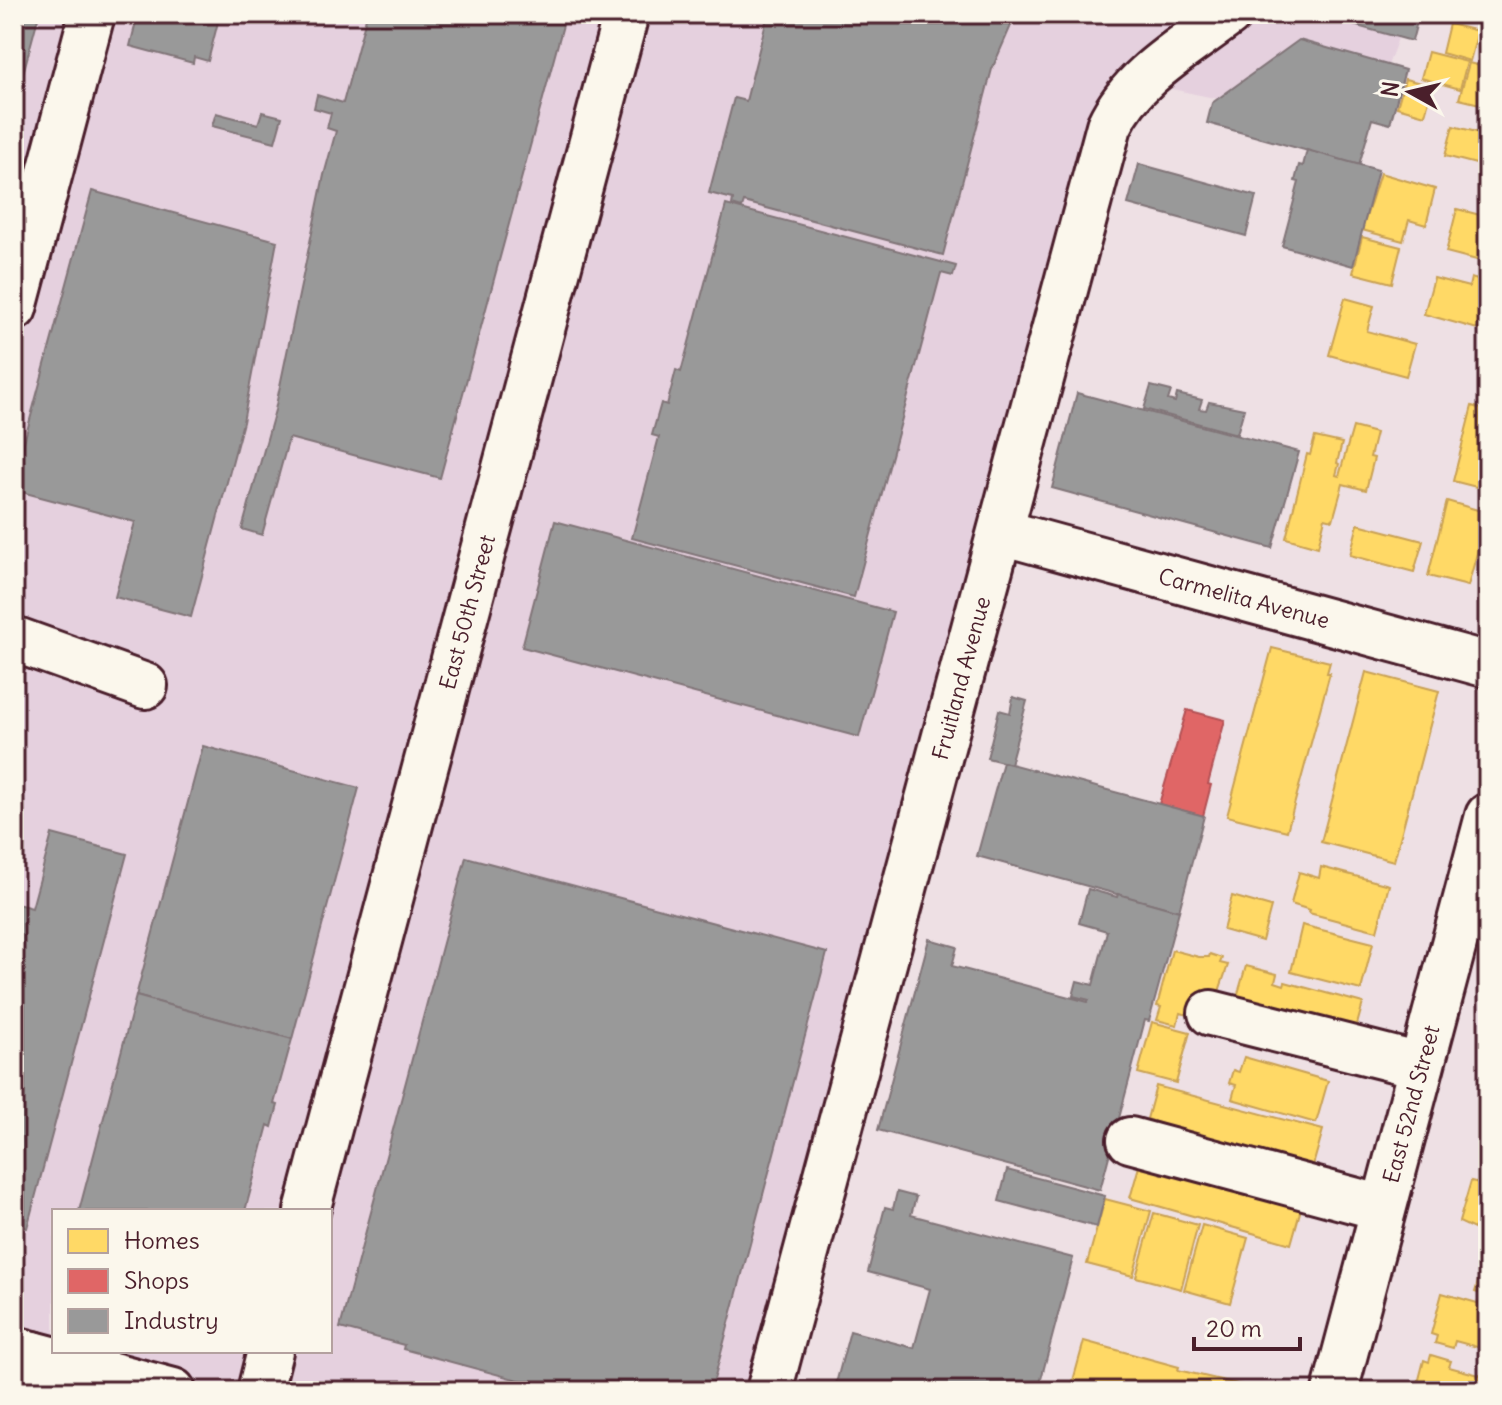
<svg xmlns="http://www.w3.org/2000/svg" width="1502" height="1405" viewBox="0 0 1502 1405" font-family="Delius,sans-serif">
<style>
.built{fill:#e5d0de;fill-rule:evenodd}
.homes{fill:#ffd966;stroke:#c9a154;stroke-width:2}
.shops{fill:#e06666;stroke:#b35154;stroke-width:2}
.industry{fill:#999;stroke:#817478;stroke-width:2}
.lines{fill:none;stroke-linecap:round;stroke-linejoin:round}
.minor-casing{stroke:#4a1f2b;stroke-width:50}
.minor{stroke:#fbf7ec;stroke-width:44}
.labels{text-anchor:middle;stroke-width:8;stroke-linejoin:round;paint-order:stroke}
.street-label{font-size:22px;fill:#4a1f2b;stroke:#fbf7ec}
</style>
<rect width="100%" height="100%" fill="#eee0e4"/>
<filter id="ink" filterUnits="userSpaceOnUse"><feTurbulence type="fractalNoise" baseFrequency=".0125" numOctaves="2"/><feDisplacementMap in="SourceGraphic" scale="16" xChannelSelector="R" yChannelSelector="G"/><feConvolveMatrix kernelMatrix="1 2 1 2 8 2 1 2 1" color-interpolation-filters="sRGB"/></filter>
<g filter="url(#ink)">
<path class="built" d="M14 14H1407L1364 130 1134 81 769 1391H14ZM54 1211H330V1351H54Z"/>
<g class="homes">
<polygon points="1449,24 1478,31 1470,61 1442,53"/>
<polygon points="1428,52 1467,62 1460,89 1421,78"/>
<polygon points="1469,63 1488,68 1488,106 1459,99"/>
<polygon points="1405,79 1433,86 1425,115 1397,107"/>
<polygon points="1453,126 1488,135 1480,165 1445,156"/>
<polygon points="1380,173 1435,189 1426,225 1409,220 1403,241 1362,230"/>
<polygon points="1457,209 1488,217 1488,263 1446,252"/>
<polygon points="1362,237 1401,247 1392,283 1353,273"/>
<polygon points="1434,278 1469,287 1471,278 1488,283 1488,332 1424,314"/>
<polygon points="1345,298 1374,306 1367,331 1415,344 1406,376 1329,355"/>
<polygon points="1472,406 1488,411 1488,490 1453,481"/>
<polygon points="1353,427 1376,433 1370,457 1374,458 1366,490 1343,484 1333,520 1325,518 1318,547 1286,538 1307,454 1310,455 1315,437 1342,443 1337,463 1339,464 1336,475 1339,476"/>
<polygon points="1447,501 1488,513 1468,586 1428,576"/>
<polygon points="1358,524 1423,541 1414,572 1350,555"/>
<polygon points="1272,648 1330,662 1327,673 1330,673 1287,831 1227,816"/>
<polygon points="1366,672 1439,691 1394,861 1321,842"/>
<polygon points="1321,867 1389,885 1377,931 1309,913 1310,910 1291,904 1299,872 1319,878"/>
<polygon points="1232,896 1271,907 1262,941 1223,930"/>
<polygon points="1302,925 1373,943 1361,990 1291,972"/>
<polygon points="1172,950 1199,957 1209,957 1210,954 1222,958 1220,963 1228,965 1214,1006 1194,1016 1180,1013 1177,1025 1157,1020 1161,1007 1157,1006"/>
<polygon points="1246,966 1277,974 1275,982 1284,985 1285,982 1363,1003 1353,1039 1275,1018 1278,1006 1237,997"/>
<polygon points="1152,1022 1190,1032 1176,1083 1138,1073"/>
<polygon points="1244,1057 1328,1081 1316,1123 1232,1099 1236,1085 1229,1083 1233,1070 1239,1072"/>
<polygon points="1156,1086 1323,1130 1310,1176 1173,1139 1176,1129 1147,1119"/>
<polygon points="1488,1118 1488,1151 1480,1149"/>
<polygon points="1140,1163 1304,1198 1291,1244 1130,1198"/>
<polygon points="1471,1181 1488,1185 1488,1230 1475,1227 1474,1229 1459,1222"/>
<polygon points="1105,1199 1151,1211 1133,1276 1087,1264"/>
<polygon points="1154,1213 1198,1225 1181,1289 1136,1277"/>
<polygon points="1202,1225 1248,1238 1230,1303 1184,1290"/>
<polygon points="1488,1248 1488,1296 1475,1292"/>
<polygon points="1442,1293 1488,1306 1488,1350 1455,1341 1453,1348 1435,1343 1437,1336 1431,1334"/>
<polygon points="1084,1341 1179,1367 1178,1370 1242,1385 1254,1391 1082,1391 1071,1388"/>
<polygon points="1431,1355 1451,1361 1449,1367 1483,1376 1485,1369 1488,1370 1488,1391 1416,1391 1424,1360 1429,1362"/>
</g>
<polygon class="shops" points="1187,710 1225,720 1208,784 1211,785 1203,816 1159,804"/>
<g class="industry">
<polygon points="14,14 39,14 14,107"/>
<polygon points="138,14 220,14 208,61 194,57 193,63 130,46"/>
<polygon points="367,14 566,14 440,478 289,438 262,535 242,529 275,410 324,175 336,131 327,128 331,113 314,108 317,95 343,103"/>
<polygon points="768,14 1016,14 992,69 943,255 744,202 742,208 732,205 733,199 709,193 734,98 746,101"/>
<polygon points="1313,14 1419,14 1412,41"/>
<polygon points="1299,40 1405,70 1390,124 1372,119 1359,165 1207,123 1212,103"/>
<polygon points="262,112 282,117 275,142 212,126 216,113 258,124"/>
<polygon points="1307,150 1378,170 1353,266 1282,246 1299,182 1295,181 1299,165 1303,166"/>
<polygon points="1139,164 1256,196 1246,236 1128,204"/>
<polygon points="92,191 277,241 243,422 191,617 115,597 135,522 14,490 14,479"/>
<polygon points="726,205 956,266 953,276 941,273 854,597 632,538 659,437 652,435 661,403 667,405 676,370 681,372"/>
<polygon points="1151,386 1171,391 1168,400 1175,402 1177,394 1202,400 1199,409 1206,410 1209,402 1244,409 1237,434 1144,409"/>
<polygon points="1077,393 1299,452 1272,548 1052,488"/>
<polygon points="555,521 893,612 859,737 522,647"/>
<polygon points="1013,697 1027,701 1010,764 987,758 999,710 1010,713"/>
<polygon points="203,746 359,788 292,1039 136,996"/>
<polygon points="1003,762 1204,816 1179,911 977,856"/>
<polygon points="52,834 127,854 27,1228 14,1224 14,903 32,908"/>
<polygon points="466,857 827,953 711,1391 559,1391 403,1349 404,1345 340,1328"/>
<polygon points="1088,889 1117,897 1118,894 1179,911 1149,1021 1145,1020 1100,1190 878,1130 929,939 957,947 952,966 1088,1002 1089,1000 1073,996 1077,981 1093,985 1107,931 1079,923"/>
<polygon points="136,996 292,1039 274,1104 278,1105 272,1127 268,1125 245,1211 79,1211"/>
<polygon points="1007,1170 1105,1196 1097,1227 999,1201"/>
<polygon points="897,1192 916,1197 911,1215 1073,1258 1040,1383 1047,1385 1046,1391 834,1391 850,1331 914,1348 930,1289 868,1272 885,1207 893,1209"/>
</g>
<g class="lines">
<g class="minor-casing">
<g id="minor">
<polyline points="14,308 92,14"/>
<polyline points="1001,532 1488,665"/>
<polyline points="14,639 145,686"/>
<polyline points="1211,1013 1421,1066"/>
<polyline points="1130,1140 1383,1208"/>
<polyline points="307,1211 626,14"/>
<polyline points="14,1349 173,1391"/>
<polyline points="22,1391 33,1354"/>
<polyline points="260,1391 270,1351"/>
<path d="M769 1391 1109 126C1132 76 1186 47 1229 14"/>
<polyline points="1335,1391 1488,816"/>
</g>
</g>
<use href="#minor" class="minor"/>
</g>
</g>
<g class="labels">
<g class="street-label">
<text transform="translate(1244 598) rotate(15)" y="8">Carmelita Avenue</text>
<text transform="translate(467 612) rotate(-75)" y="8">East 50th Street</text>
<text transform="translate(961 678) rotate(-75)" y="8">Fruitland Avenue</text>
<text transform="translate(1411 1104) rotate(-75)" y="8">East 52nd Street</text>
</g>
</g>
<rect width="1502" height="1405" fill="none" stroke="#fbf7ec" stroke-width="48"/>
<rect x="24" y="24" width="1454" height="1357" fill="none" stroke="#4a1f2b" stroke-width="3" filter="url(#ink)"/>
<rect x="52" y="1209" width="280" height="144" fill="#fbf7ec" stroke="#b4a19f" stroke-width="2"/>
<rect x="68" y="1229" width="40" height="24" fill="#ffd966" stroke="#b4a19f" stroke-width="2"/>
<text x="124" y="1249" font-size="24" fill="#4a1f2b">Homes</text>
<rect x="68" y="1269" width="40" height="24" fill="#e06666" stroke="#b4a19f" stroke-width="2"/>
<text x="124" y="1289" font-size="24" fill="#4a1f2b">Shops</text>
<rect x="68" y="1309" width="40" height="24" fill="#999999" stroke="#b4a19f" stroke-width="2"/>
<text x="124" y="1329" font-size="24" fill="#4a1f2b">Industry</text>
<g transform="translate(1410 92) rotate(278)" stroke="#fbf7ec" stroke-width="6" paint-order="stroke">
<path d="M0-6L14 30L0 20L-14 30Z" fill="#4a1f2b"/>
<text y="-12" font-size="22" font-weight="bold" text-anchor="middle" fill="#4a1f2b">N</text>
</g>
<path d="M1194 1337v12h106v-12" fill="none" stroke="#4a1f2b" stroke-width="4"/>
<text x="1206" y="1337" font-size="24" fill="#4a1f2b" stroke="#fbf7ec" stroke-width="6" paint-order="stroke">20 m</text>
</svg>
